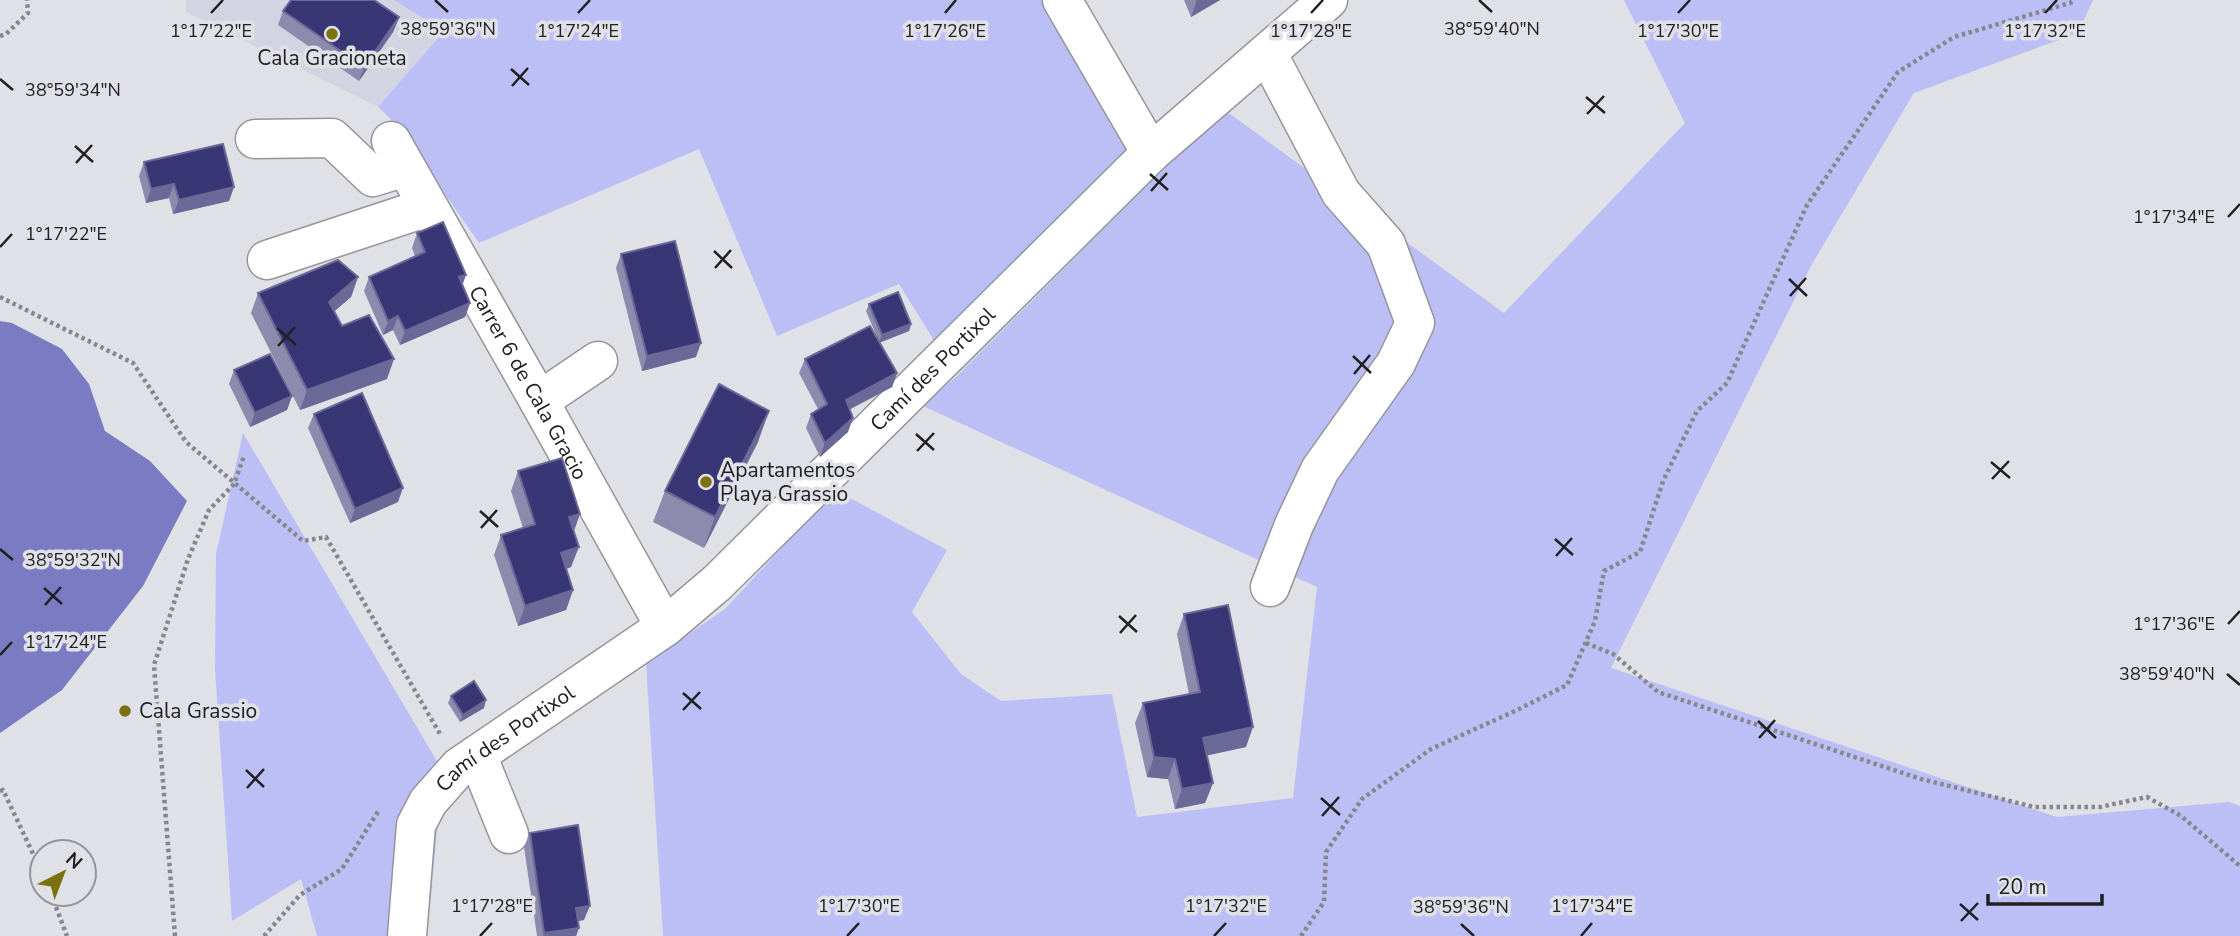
<svg xmlns="http://www.w3.org/2000/svg" width="2240" height="936" viewBox="0 0 2240 936" font-family="'Nunito Sans',sans-serif">
<style>
.built{fill:#d2d4e1}
.green{fill:#bcbff6}
.water{fill:#7a7bc2}
.lines{fill:none;stroke-linecap:round;stroke-linejoin:round}
.minor-casing{stroke:#95959b;stroke-width:41}
.path{stroke:#86868b;stroke-width:4.5;stroke-dasharray:3.5 3.5;stroke-linecap:butt}
.minor{stroke:#fff;stroke-width:38}
.wall{fill:#8c8bae}
.shaded-wall{fill:#6b6998}
.building{fill:#393676;stroke:#6b6998;stroke-width:2}
.ticks{fill:none;stroke:#202022;stroke-width:2.5}
.poi-dot{fill:#7c7112;stroke:#e0e0e7;stroke-width:2.5}
.labels{text-anchor:middle;stroke-width:7;stroke-linejoin:round;paint-order:stroke}
.poi-label{font-size:21px;fill:#202022;stroke:#e0e0e7;text-anchor:start}
.street-label{font-size:21px;fill:#202022;stroke:#e0e0e7}
.ticks-label{font-size:18px;text-anchor:middle;fill:#202022;stroke:#e0e0e7;stroke-width:7;stroke-linejoin:round;paint-order:stroke}
</style>
<rect width="100%" height="100%" fill="#e0e0e7"/>
<polygon class="built" points="186,0 394,0 444,31 378,107 186,12"/>
<g class="green">
<polygon points="394,0 1043,0 1131,156 938,347 899,284 777,336 699,149 479,243 398,126 378,107 444,31"/>
<polygon points="1624,0 2093,0 2078,33 1914,93 1812,264 1611,668 2057,817 2229,802 2240,806 2240,936 663,936 646,663 725,609 835,490 947,550 912,612 961,674 1001,701 1112,694 1137,817 1293,798 1317,587 923,406 956,377 1152,180 1226,111 1504,313 1685,123"/>
<polygon points="243,433 454,790 438,821 427,936 317,936 301,879 232,921 215,669 216,554"/>
</g>
<polygon class="water" points="0,321 12,323 62,349 89,384 105,431 150,461 187,501 143,586 62,690 0,733"/>
<g class="lines">
<g class="minor-casing">
<g id="minor">
<polyline points="1062,0 1151,153"/>
<polyline points="1267,53 1341,193 1386,244 1415,323 1396,363 1320,470 1294,525 1270,587"/>
<polyline points="255,139 332,138 373,177 405,167"/>
<path id="s1" d="M391 141 539 401 665 627"/>
<polyline points="267,260 428,207"/>
<polyline points="539,401 598,361"/>
<polyline points="477,755 509,834"/>
<path id="s2" d="M407 936 416 825 428 802 459 767 665 627 717 583 1151 153 1328 0"/>
</g>
</g>
<g class="path">
<polyline points="0,36 6,34 28,13 27,0"/>
<polyline points="0,297 133,363 186,442 303,541 326,537 440,734"/>
<polyline points="1586,643 1613,654 1658,692 1921,779 2034,807 2100,807 2147,797 2181,816 2240,866"/>
<polyline points="0,791 3,790 42,873"/>
<polyline points="51,894 67,936"/>
<polyline points="175,936 154,665 188,559 209,510 234,484 244,456"/>
<polyline points="264,936 300,895 342,869 379,810"/>
<polyline points="1301,936 1324,902 1326,852 1362,799 1431,749 1515,711 1567,685 1595,621 1604,571 1640,552 1663,481 1697,411 1727,383 1807,205 1898,72 1954,37 2070,3 2074,0"/>
</g>
<use href="#minor" class="minor"/>
</g>
<g class="wall">
<polygon points="1184,0 1220,0 1191,17"/>
<polygon points="283,11 399,18 393,32 359,81 278,25"/>
<polygon points="144,162 234,187 229,201 173,214 169,198 146,203 139,176"/>
<polygon points="417,233 462,285 470,303 465,317 400,345 393,330 383,335 364,291 369,277 415,256 412,248"/>
<polygon points="621,254 696,357 642,371 616,268"/>
<polygon points="358,277 351,297 334,311 342,326 387,379 300,410 251,313 258,293"/>
<polygon points="869,304 911,324 909,331 880,342 897,373 892,387 850,409 848,432 820,457 806,428 811,414 818,409 799,373 805,359 877,337 866,311"/>
<polygon points="234,370 292,396 287,410 250,427 229,384"/>
<polygon points="314,414 398,502 350,523 308,428"/>
<polygon points="758,442 704,548 653,522 665,491"/>
<polygon points="518,471 574,533 571,567 566,569 573,590 566,610 518,626 494,555 501,535 523,528 511,491"/>
<polygon points="1184,614 1246,747 1207,755 1213,783 1205,803 1175,809 1168,779 1147,777 1135,723 1143,703 1189,694 1177,634"/>
<polygon points="451,696 484,708 460,722 448,703"/>
<polygon points="530,833 584,920 578,921 579,928 576,936 537,936 524,847"/>
</g>
<g class="shaded-wall">
<polygon points="1197,0 1220,0 1191,17"/>
<polygon points="399,17 393,32 359,81 364,67"/>
<polygon points="174,184 169,198 146,203 151,189"/>
<polygon points="234,187 229,201 173,214 179,200"/>
<polygon points="466,275 461,289 459,277"/>
<polygon points="358,277 351,297 322,322 329,302"/>
<polygon points="470,303 465,317 400,345 405,331"/>
<polygon points="398,316 393,330 383,335 388,321"/>
<polygon points="911,324 909,331 879,343 882,335"/>
<polygon points="701,343 696,357 642,371 647,356"/>
<polygon points="394,359 387,379 300,410 307,390"/>
<polygon points="897,373 892,387 841,414 846,400"/>
<polygon points="292,396 287,410 250,427 255,413"/>
<polygon points="769,411 758,442 704,548 715,517"/>
<polygon points="853,418 848,432 820,457 825,443"/>
<polygon points="403,488 398,502 350,523 355,509"/>
<polygon points="580,514 573,534 569,517"/>
<polygon points="579,547 571,567 553,573 561,553"/>
<polygon points="573,590 566,610 518,626 525,606"/>
<polygon points="486,700 484,708 460,722 463,715"/>
<polygon points="1253,727 1246,747 1196,758 1203,738"/>
<polygon points="1154,757 1175,759 1168,779 1147,777"/>
<polygon points="1213,783 1205,803 1175,809 1182,789"/>
<polygon points="590,906 584,920 571,922 576,908"/>
<polygon points="579,928 576,936 543,936 544,933"/>
</g>
<g class="building">
<polygon points="291,0 374,0 399,17 364,67 283,11"/>
<polygon points="223,144 234,187 179,200 174,184 151,189 144,162"/>
<polygon points="443,222 466,275 459,277 470,303 405,331 398,316 388,321 369,277 425,252 417,233"/>
<polygon points="675,241 701,343 647,356 621,254"/>
<polygon points="338,260 358,277 329,302 342,326 369,315 394,359 307,390 258,293"/>
<polygon points="898,292 911,324 882,335 869,304"/>
<polygon points="870,326 897,373 846,400 853,418 825,443 811,414 827,404 805,359"/>
<polygon points="270,354 292,396 255,413 234,370"/>
<polygon points="719,384 769,411 715,517 665,491"/>
<polygon points="362,393 403,488 355,509 314,414"/>
<polygon points="562,458 580,514 569,517 579,547 561,553 573,590 525,606 501,535 535,524 518,471"/>
<polygon points="1228,605 1253,727 1203,738 1213,783 1182,789 1175,759 1154,757 1143,703 1200,692 1184,614"/>
<polygon points="474,681 486,700 463,715 451,696"/>
<polygon points="578,825 590,906 576,908 579,928 544,933 530,833"/>
</g>
<path class="ticks" d="M435 0 448 12M1479 0 1492 12M211 13 223 0M578 13 590 0M945 13 956 0M1311 13 1323 0M1678 13 1690 0M2045 13 2057 0M511 69 529 85M0 79 13 90M512 86 528 68M1586 97 1605 113M1587 114 1604 96M75 146 93 162M76 163 92 145M1150 174 1168 190M1151 191 1167 173M2228 217 2240 204M0 247 12 234M714 251 732 268M715 268 731 250M1789 279 1807 296M1790 296 1806 278M277 328 296 345M278 346 295 327M1353 356 1371 373M1354 374 1370 355M916 434 934 450M917 451 934 433M1991 462 2010 478M1992 479 2009 461M480 511 498 527M481 528 497 510M1555 539 1573 555M0 549 13 560M1556 556 1572 538M44 588 62 604M45 605 61 587M1119 616 1137 632M2228 624 2240 611M1120 633 1136 615M0 655 12 642M2227 674 2240 685M683 693 701 709M683 710 700 692M1758 721 1776 738M1759 738 1775 720M246 770 264 787M247 788 264 769M1321 798 1340 815M1322 816 1339 797M1960 904 1978 920M1961 921 1978 903M1461 924 1474 936M480 936 492 923M847 936 859 923M1214 936 1226 923M1581 936 1592 923"/>
<g class="poi-dot">
<circle cx="332" cy="34" r="7"/>
<circle cx="706" cy="482" r="7"/>
<circle cx="125" cy="711" r="7"/>
</g>
<g class="labels">
<g class="poi-label">
<text x="332" y="65" text-anchor="middle">Cala Gracioneta</text>
<text x="720" y="477">Apartamentos<tspan x="720" dy="24">Playa Grassio</tspan></text>
<text x="139" y="718">Cala Grassio</text>
</g>
<g class="street-label">
<text dy="7" stroke="none"><textPath href="#s2" startOffset="805">Camí des Portixol</textPath></text>
<text dy="7" stroke="none"><textPath href="#s1" startOffset="278">Carrer 6 de Cala Gracio</textPath></text>
<text dy="7" stroke="none"><textPath href="#s2" startOffset="238">Camí des Portixol</textPath></text>
</g>
</g>
<g class="ticks-label">
<text x="448" y="35">38°59'36"N</text>
<text x="1492" y="35">38°59'40"N</text>
<text x="211" y="37">1°17'22"E</text>
<text x="578" y="37">1°17'24"E</text>
<text x="945" y="37">1°17'26"E</text>
<text x="1311" y="37">1°17'28"E</text>
<text x="1678" y="37">1°17'30"E</text>
<text x="2045" y="37">1°17'32"E</text>
<text x="73" y="96">38°59'34"N</text>
<text x="2174" y="223">1°17'34"E</text>
<text x="66" y="240">1°17'22"E</text>
<text x="73" y="566">38°59'32"N</text>
<text x="2174" y="630">1°17'36"E</text>
<text x="66" y="648">1°17'24"E</text>
<text x="2167" y="680">38°59'40"N</text>
<text x="492" y="912">1°17'28"E</text>
<text x="859" y="912">1°17'30"E</text>
<text x="1226" y="912">1°17'32"E</text>
<text x="1592" y="912">1°17'34"E</text>
<text x="1461" y="913">38°59'36"N</text>
</g>
<g transform="translate(63 873) rotate(42)"><circle r="33" fill="#e0e0e7" stroke="#939398" stroke-width="2"/>
<path d="M0-5L12 26L0 18L-12 26Z" fill="#7c7112"/>
<text y="-10" font-size="19" font-weight="bold" text-anchor="middle" fill="#202022">N</text>
</g>
<path d="M1988 894v10h114v-10" fill="none" stroke="#202022" stroke-width="3.5"/>
<text x="1998" y="894" font-size="21" fill="#202022" stroke="#e0e0e7" stroke-width="5" paint-order="stroke">20 m</text>
</svg>
